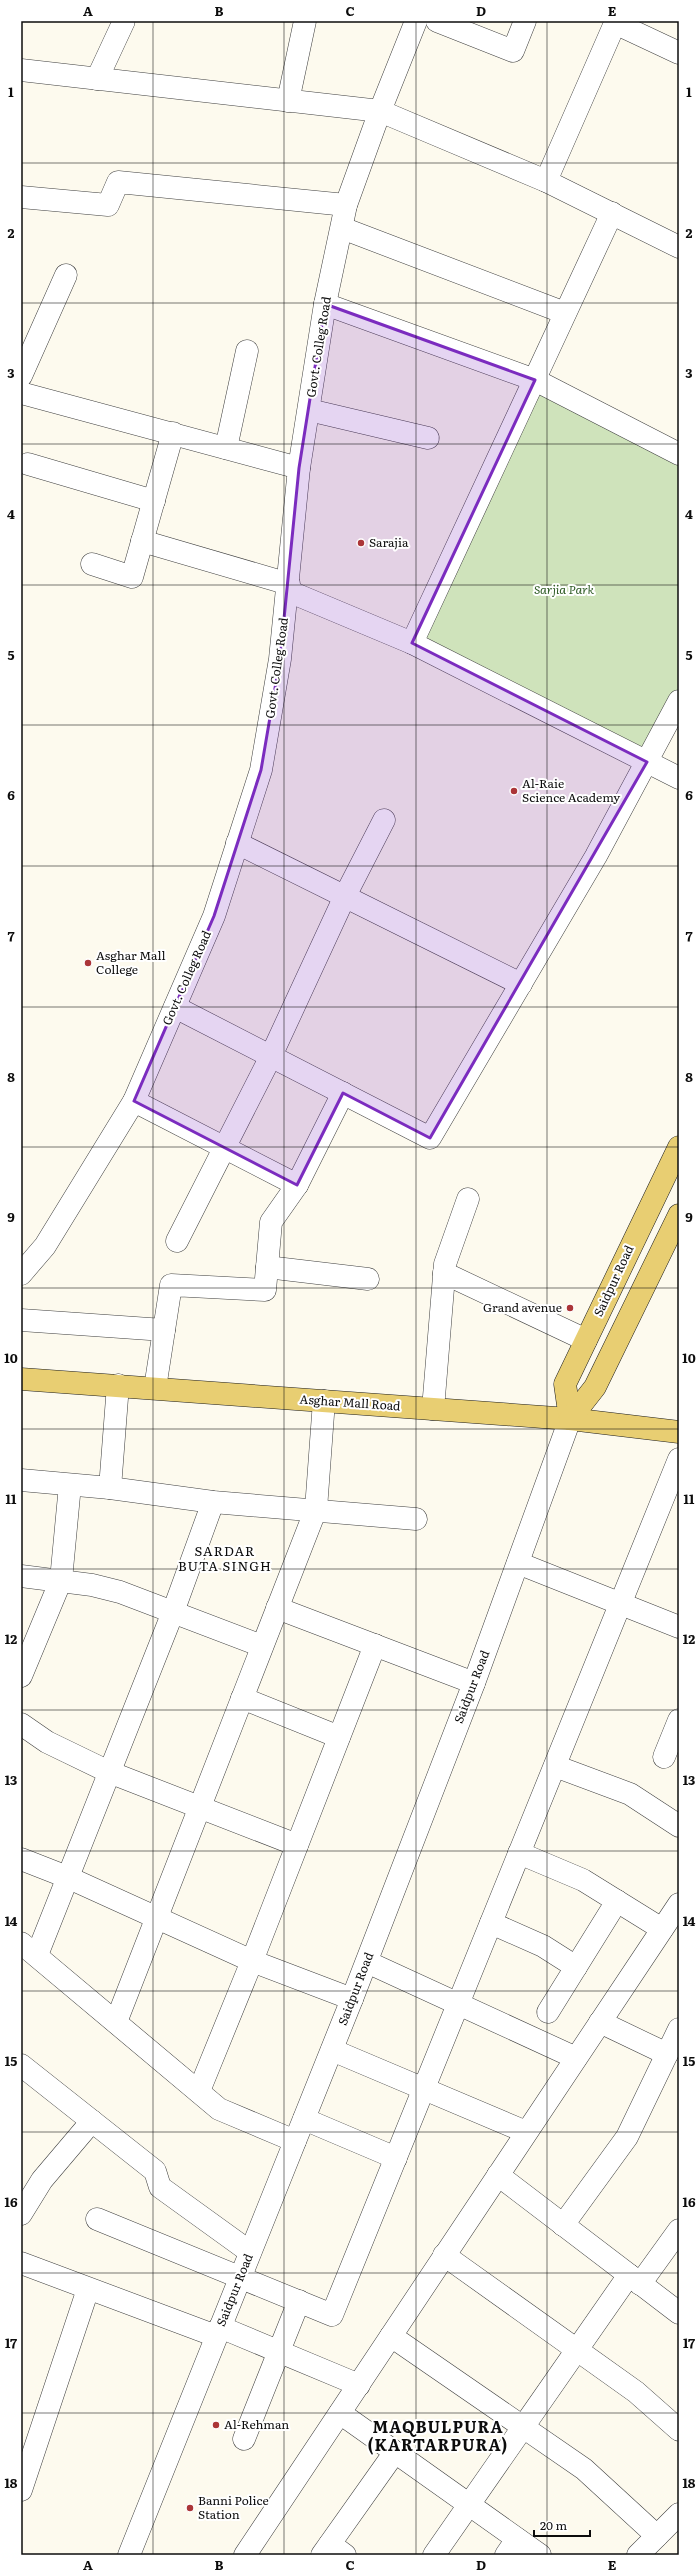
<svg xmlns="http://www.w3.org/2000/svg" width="700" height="2576" viewBox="0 0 700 2576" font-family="Literata,serif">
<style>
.green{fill:#cfe3bb}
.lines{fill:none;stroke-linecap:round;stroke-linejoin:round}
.minor-casing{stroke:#3f3f3f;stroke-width:23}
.major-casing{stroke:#1d1d1d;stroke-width:23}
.minor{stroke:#fff;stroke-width:22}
.major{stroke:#e8ce72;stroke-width:22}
.marked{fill:#7b2cbf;fill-opacity:0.2;stroke:#7b2cbf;stroke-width:3;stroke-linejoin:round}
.grid{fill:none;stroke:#0c0c0c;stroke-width:1;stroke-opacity:0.55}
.poi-dot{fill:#ab3538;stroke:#fff;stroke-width:1.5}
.labels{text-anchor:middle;stroke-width:4;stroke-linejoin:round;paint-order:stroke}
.street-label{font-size:12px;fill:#0c0c0c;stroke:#fff}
.poi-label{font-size:12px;fill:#0c0c0c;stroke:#fff;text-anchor:start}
.park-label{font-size:12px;font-style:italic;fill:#2f5c25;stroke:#fff}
.neighbourhood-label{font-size:13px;letter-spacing:1px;fill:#0c0c0c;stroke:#fff}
.district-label{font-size:16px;font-weight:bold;letter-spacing:1px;fill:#0c0c0c;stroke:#fff}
.neatline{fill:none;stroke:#0c0c0c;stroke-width:1.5}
.grid-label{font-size:13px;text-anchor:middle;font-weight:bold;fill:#0c0c0c}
</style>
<rect width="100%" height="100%" fill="#fdfaee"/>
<polygon class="green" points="535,380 679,454 679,701 647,762 412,643"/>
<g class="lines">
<g class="minor-casing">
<g id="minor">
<polyline points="437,21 513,51 525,21"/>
<polyline points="615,23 679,53"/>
<polyline points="21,70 380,111 546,181 679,247"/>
<polyline points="97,79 124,21"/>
<polyline points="288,101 305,21"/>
<polyline points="546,181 616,21"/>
<polyline points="21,197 108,205 118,182 346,205"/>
<polyline points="342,228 565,313"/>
<polyline points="325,304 535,380 679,454"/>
<polyline points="21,376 66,275"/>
<polyline points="21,393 299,468"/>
<polyline points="309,410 428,438"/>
<polyline points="226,448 247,351"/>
<polyline points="28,464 154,501"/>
<polyline points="142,541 289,584"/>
<polyline points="92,564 132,577 173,433"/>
<polyline points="288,591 412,643 679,778"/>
<polyline points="412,643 612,213"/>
<polyline points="237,843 521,984"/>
<polyline points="175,1007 430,1138 596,856 679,701"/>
<polyline points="134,1101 297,1185"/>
<polyline points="177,1241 271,1056 345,896 384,820"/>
<polyline points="267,1267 368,1279"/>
<polyline points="444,1273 586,1340"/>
<polyline points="21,1274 45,1246 134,1101 214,916 261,770 280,659 299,468 325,304 346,205 380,111 416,21"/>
<polyline points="21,1320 164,1330"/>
<polyline points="155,1388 171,1285 265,1290 271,1222 297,1185 343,1093"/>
<polyline points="433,1409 445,1264 468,1199"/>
<polyline points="21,1480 110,1488 213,1502 416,1519"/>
<polyline points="110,1488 118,1385"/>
<polyline points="518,1563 679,1627"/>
<polyline points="21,1576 92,1585 120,1592 262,1646"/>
<polyline points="277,1608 474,1683"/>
<polyline points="21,1676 61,1580 70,1485"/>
<polyline points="242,1698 339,1737"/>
<polyline points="21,1724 47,1742 109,1772 297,1845"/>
<polyline points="664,1757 679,1720"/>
<polyline points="555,1766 630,1794 679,1826"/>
<polyline points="519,1853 583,1880 662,1929"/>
<polyline points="21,1859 67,1877 252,1961 352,1999"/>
<polyline points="491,1923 543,1946 576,1967"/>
<polyline points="21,1943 219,2109 295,2141"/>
<polyline points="37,1955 173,1612 213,1502"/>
<polyline points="367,1962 576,2058"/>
<polyline points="548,2012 617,1901"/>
<polyline points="116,2022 316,1509 324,1401"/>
<polyline points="600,2022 667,2054"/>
<polyline points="332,2050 526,2132"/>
<polyline points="21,2065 155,2171 160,2187 250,2252"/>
<polyline points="199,2091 252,1961 375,1645"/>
<polyline points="304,2119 396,2158"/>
<polyline points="498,2175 679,2313"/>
<polyline points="21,2214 42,2180 92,2121"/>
<polyline points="97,2219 332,2315 679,1459"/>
<polyline points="563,2225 627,2137 679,2029"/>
<polyline points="444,2255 636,2392 679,2430"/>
<polyline points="21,2263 216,2336"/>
<polyline points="640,2284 679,2230"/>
<polyline points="220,2327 359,2385"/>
<polyline points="391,2336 584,2469 657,2536"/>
<polyline points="340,2413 540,2555"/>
<polyline points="244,2439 299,2301"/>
<polyline points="21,2490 88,2289"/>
<polyline points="330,2544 345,2555"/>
<polyline points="129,2555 352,1999 474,1683 570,1419"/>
<polyline points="245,2555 679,1904"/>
<polyline points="322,2555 395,2452"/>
<polyline points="434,2555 629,2275"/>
<polyline points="506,2555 517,2539"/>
<polyline points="638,2555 679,2514"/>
</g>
</g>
<g class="major-casing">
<g id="major">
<polyline points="21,1379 570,1419 679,1432"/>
<polyline points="570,1419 565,1384 679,1147"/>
<polyline points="570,1419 595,1387 679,1215"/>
</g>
</g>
<use href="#minor" class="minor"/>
<use href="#major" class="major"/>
</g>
<path class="marked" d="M325 304 535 380 412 643 647 762 430 1138 343 1093 297 1185 134 1101 214 916 261 770 280 659 299 468Z"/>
<path class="grid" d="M153 21V2555M284 21V2555M416 21V2555M547 21V2555M21 163H679M21 303H679M21 444H679M21 585H679M21 725H679M21 866H679M21 1007H679M21 1147H679M21 1288H679M21 1429H679M21 1569H679M21 1710H679M21 1851H679M21 1991H679M21 2132H679M21 2273H679M21 2413H679"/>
<g class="poi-dot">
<circle cx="361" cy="543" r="4"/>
<circle cx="514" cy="791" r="4"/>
<circle cx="88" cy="963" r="4"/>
<circle cx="570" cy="1308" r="4"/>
<circle cx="216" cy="2425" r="4"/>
<circle cx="190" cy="2508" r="4"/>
</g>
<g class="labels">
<g class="street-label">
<text transform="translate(319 347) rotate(-81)" y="4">Govt. Colleg Road</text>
<text transform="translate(277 668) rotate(-82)" y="4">Govt. Colleg Road</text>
<text transform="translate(187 978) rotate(-66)" y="4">Govt. Colleg Road</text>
<text transform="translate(614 1281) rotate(-65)" y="4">Saidpur Road</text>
<text transform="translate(350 1403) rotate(4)" y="4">Asghar Mall Road</text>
<text transform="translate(472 1687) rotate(-69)" y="4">Saidpur Road</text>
<text transform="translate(356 1989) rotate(-69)" y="4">Saidpur Road</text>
<text transform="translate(235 2290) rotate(-68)" y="4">Saidpur Road</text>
</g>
<g class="poi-label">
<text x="369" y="547">Sarajia</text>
<text x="522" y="788">Al-Raie<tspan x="522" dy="14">Science Academy</tspan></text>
<text x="96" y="960">Asghar Mall<tspan x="96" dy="14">College</tspan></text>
<text x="562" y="1312" text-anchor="end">Grand avenue</text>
<text x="224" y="2429">Al-Rehman</text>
<text x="198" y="2505">Banni Police<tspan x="198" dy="14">Station</tspan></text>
</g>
<g class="park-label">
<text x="564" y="594">Sarjia Park</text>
</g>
<g class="neighbourhood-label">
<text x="225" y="1556">SARDAR<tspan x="225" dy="15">BUTA SINGH</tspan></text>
</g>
<g class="district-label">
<text x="438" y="2433">MAQBULPURA<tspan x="438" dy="18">(KARTARPURA)</tspan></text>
</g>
</g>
<rect width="700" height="2576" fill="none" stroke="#ffffff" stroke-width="44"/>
<path d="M534 2530v6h56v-6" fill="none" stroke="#0c0c0c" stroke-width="2"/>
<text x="540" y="2530" font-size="12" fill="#0c0c0c" stroke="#ffffff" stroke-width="3" paint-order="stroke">20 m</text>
<rect x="22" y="22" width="656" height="2532" class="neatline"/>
<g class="grid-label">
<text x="88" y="16">A</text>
<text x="219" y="16">B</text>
<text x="350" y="16">C</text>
<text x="481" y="16">D</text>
<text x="612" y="16">E</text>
<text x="11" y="97">1</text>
<text x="689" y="97">1</text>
<text x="11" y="238">2</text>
<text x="689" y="238">2</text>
<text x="11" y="378">3</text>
<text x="689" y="378">3</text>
<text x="11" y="519">4</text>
<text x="689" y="519">4</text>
<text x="11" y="660">5</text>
<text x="689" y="660">5</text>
<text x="11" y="800">6</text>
<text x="689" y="800">6</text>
<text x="11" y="941">7</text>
<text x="689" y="941">7</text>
<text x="11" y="1082">8</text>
<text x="689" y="1082">8</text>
<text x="11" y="1222">9</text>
<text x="689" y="1222">9</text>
<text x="11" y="1363">10</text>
<text x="689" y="1363">10</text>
<text x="11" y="1504">11</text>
<text x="689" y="1504">11</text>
<text x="11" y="1644">12</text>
<text x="689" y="1644">12</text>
<text x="11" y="1785">13</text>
<text x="689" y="1785">13</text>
<text x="11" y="1926">14</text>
<text x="689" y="1926">14</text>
<text x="11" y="2066">15</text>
<text x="689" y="2066">15</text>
<text x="11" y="2207">16</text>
<text x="689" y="2207">16</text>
<text x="11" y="2348">17</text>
<text x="689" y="2348">17</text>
<text x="11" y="2488">18</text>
<text x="689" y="2488">18</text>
<text x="88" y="2570">A</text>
<text x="219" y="2570">B</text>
<text x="350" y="2570">C</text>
<text x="481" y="2570">D</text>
<text x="612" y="2570">E</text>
</g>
</svg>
